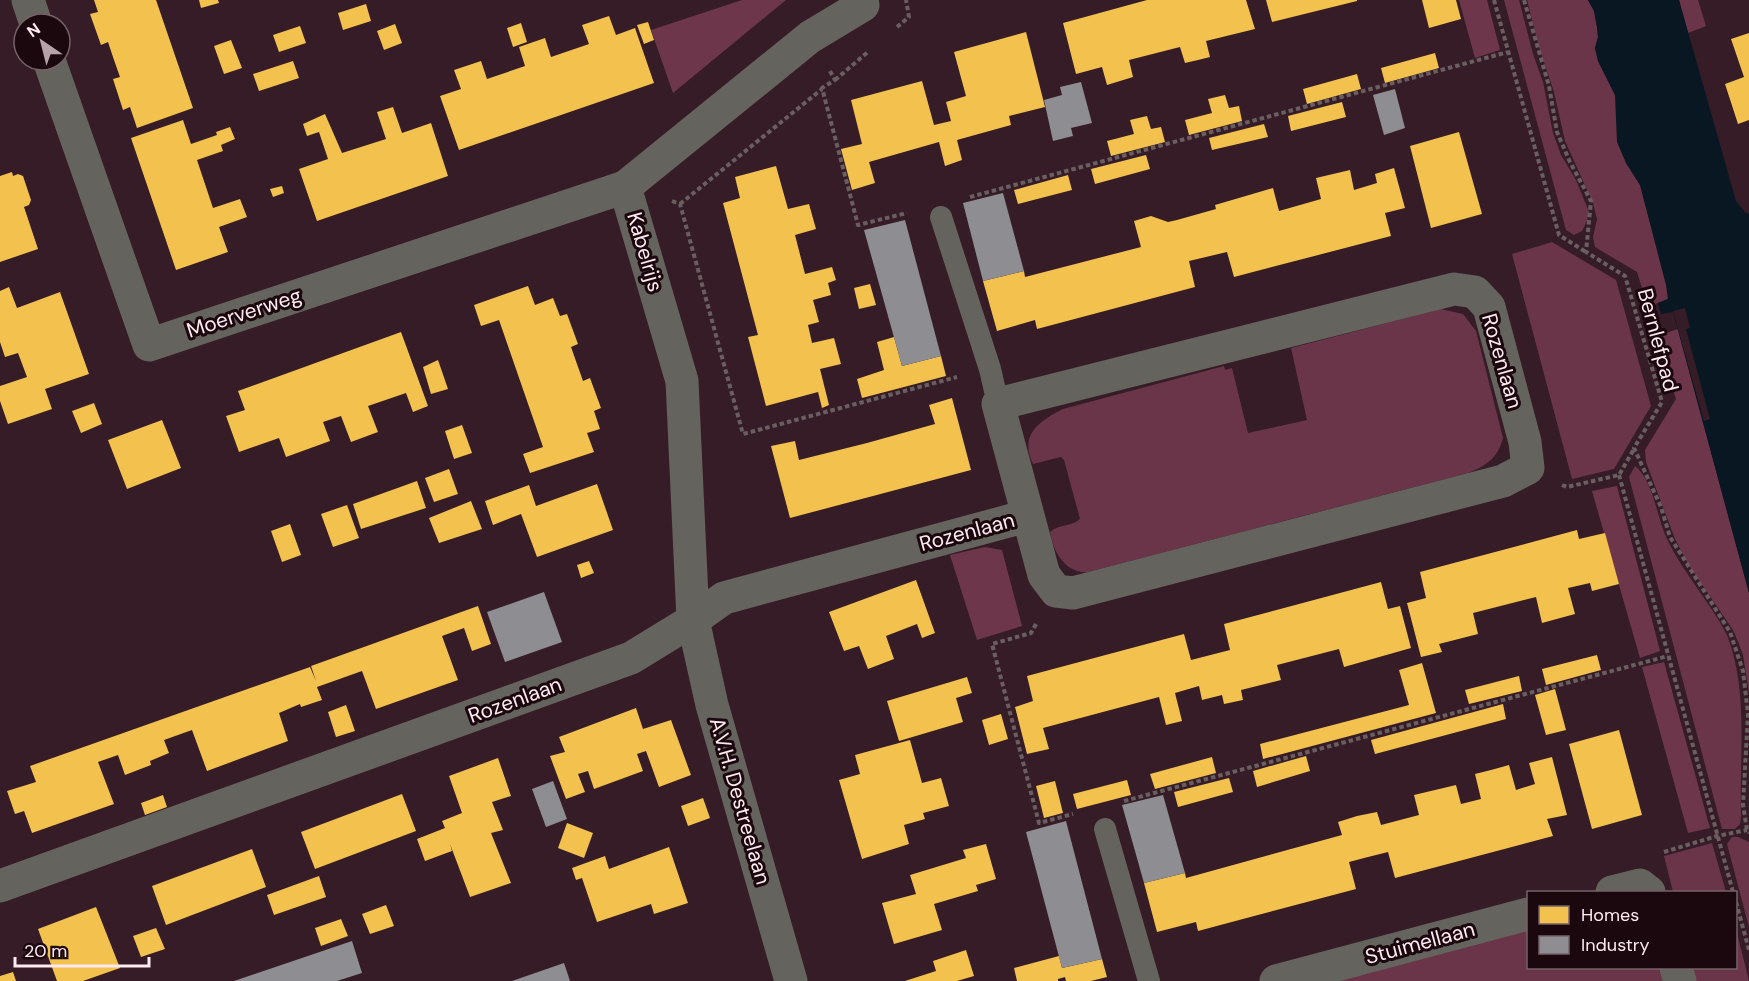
<svg xmlns="http://www.w3.org/2000/svg" width="1749" height="981" viewBox="0 0 1749 981" font-family="'DM Sans',sans-serif">
<style>
.green{fill:#6a3549}
.forest{fill:#6e364b}
.water{fill:#081722}
.pier{fill:#361c27}
.homes{fill:#f2c14e}
.industry{fill:#8d8d92}
.lines{fill:none;stroke-linecap:round;stroke-linejoin:round}
.path{stroke:#695f60;stroke-width:4;stroke-dasharray:4.5 3;stroke-linecap:butt}
.lane{stroke:#65635d;stroke-width:22}
.street{stroke:#65635d;stroke-width:33}
.labels{text-anchor:middle;stroke-width:6;stroke-linejoin:round;paint-order:stroke}
.street-label{font-size:21px;fill:#feeaf0;stroke:#1b070e}
</style>
<rect width="100%" height="100%" fill="#361c27"/>
<g class="green">
<polygon points="1504,0 1519,0 1533,54 1543,82 1553,133 1561,155 1576,180 1589,212 1587,221 1582,231 1574,235 1566,230"/>
<polygon points="1527,0 1588,0 1594,11 1597,27 1598,37 1595,48 1598,61 1615,95 1626,163 1640,185 1667,285 1668,299 1648,307 1637,272 1595,247 1593,237 1597,219 1593,203 1565,141 1554,92 1539,47"/>
<polygon points="1679,0 1698,0 1706,26 1688,33"/>
<polygon points="1552,242 1616,280 1651,406 1614,469 1572,479 1512,254"/>
<path d="M1441 309 1463 314 1476 331 1503 438C1498 458 1486 466 1468 473L1088 572C1066 574 1053 552 1050 532 1058 524 1072 527 1080 519L1064 460 1061 457 1033 464C1019 435 1039 421 1063 409L1224 366 1225 370 1232 368 1248 433 1307 420 1291 348Z"/>
<path d="M1635 466C1654 481 1657 520 1668 541 1684 574 1710 602 1727 635 1749 691 1739 756 1741 816L1740 824 1735 829H1722L1629 477Z"/>
<polygon points="1732,837 1738,837 1749,842 1749,927 1727,844"/>
<polygon points="1712,843 1726,892 1673,892 1664,856"/>
<polygon points="1528,928 1528,968 1659,968 1663,981 1332,981"/>
<polygon points="1736,929 1749,981 1696,981 1693,968 1736,968"/>
</g>
<g class="forest">
<polygon points="742,0 786,0 673,93 651,30"/>
<polygon points="1459,0 1487,0 1500,50 1475,58"/>
<polygon points="1678,329 1749,593 1749,693 1743,655 1739,644 1733,630 1688,564 1675,539 1646,462 1645,450 1676,399 1657,336"/>
<polygon points="1617,486 1660,651 1640,658 1592,491"/>
<polygon points="985,547 1002,550 1022,626 977,640 950,555"/>
<polygon points="1664,662 1710,828 1688,833 1642,667"/>
</g>
<polygon class="water" points="1588,0 1679,0 1736,201 1745,212 1749,214 1749,593 1673,312 1661,314 1658,303 1668,299 1666,285 1640,185 1626,163 1617,142 1615,95 1598,61 1595,48 1598,37 1597,27 1594,11"/>
<polygon class="pier" points="1685,308 1690,328 1686,329 1710,419 1704,421 1673,311"/>
<g class="homes">
<polygon points="94,0 156,0 193,108 137,128 130,107 123,110 113,79 120,77 114,60 108,42 101,45 90,14 98,12"/>
<polygon points="199,0 218,0 219,3 201,8"/>
<polygon points="1147,0 1246,0 1255,29 1206,41 1210,57 1198,60 1185,63 1180,47 1129,60 1133,77 1107,85 1102,67 1076,74 1063,23"/>
<polygon points="1266,0 1357,0 1357,1 1272,22"/>
<polygon points="1422,0 1456,0 1461,19 1429,28"/>
<polygon points="366,4 371,21 343,30 338,13"/>
<polygon points="609,16 616,35 635,28 654,83 459,150 440,96 461,89 454,70 481,61 487,79 525,66 519,47 545,38 551,57 589,44 582,25"/>
<polygon points="648,22 654,40 644,44 637,25"/>
<polygon points="521,23 527,42 513,47 507,28"/>
<polygon points="395,24 402,43 384,50 377,31"/>
<polygon points="300,26 306,43 279,52 273,35"/>
<polygon points="1026,32 1045,107 1009,116 1011,125 957,140 962,160 945,166 939,142 869,162 875,183 852,190 841,149 862,144 851,100 922,81 934,125 951,121 946,102 966,96 954,52"/>
<polygon points="1749,33 1749,120 1738,124 1725,84 1744,77 1731,39"/>
<polygon points="231,40 242,68 224,74 214,46"/>
<polygon points="1435,53 1439,68 1385,83 1381,68"/>
<polygon points="293,61 299,78 259,91 253,74"/>
<polygon points="1357,74 1361,89 1307,104 1303,89"/>
<polygon points="1225,95 1229,108 1239,106 1242,121 1189,135 1185,120 1212,113 1208,99"/>
<polygon points="1342,102 1346,117 1291,131 1288,116"/>
<polygon points="393,107 402,133 431,123 448,176 317,221 299,169 328,159 319,132 307,136 303,124 325,114 342,153 386,139 377,112"/>
<polygon points="1147,116 1151,129 1161,127 1165,142 1111,156 1107,141 1134,134 1130,120"/>
<polygon points="183,120 191,144 217,135 216,132 230,127 235,139 221,145 223,151 197,160 213,208 240,199 247,217 219,227 228,252 176,270 131,138"/>
<polygon points="1264,124 1268,137 1212,150 1209,138"/>
<polygon points="1459,132 1482,214 1431,228 1410,146"/>
<polygon points="1146,155 1150,169 1095,184 1091,169"/>
<polygon points="776,166 788,209 809,204 816,229 795,235 805,274 832,267 836,280 828,283 831,295 813,300 819,322 808,325 812,343 834,338 841,364 820,369 829,405 822,408 818,392 766,406 748,337 758,335 723,203 740,198 735,177"/>
<polygon points="1394,168 1405,208 1385,213 1391,236 1234,277 1227,252 1189,261 1195,287 1037,329 1035,320 997,331 983,281 1024,271 1025,277 1141,247 1134,221 1151,216 1168,222 1177,220 1216,209 1215,205 1273,188 1279,211 1321,199 1316,178 1350,170 1354,190 1377,183 1375,174"/>
<polygon points="12,172 13,176 18,174 23,176 31,200 29,205 24,207 38,249 0,262 0,176"/>
<polygon points="1068,175 1072,190 1018,204 1014,190"/>
<polygon points="282,186 284,193 273,197 270,189"/>
<polygon points="870,284 876,305 859,309 854,288"/>
<polygon points="528,286 535,305 553,298 560,316 567,314 578,344 571,347 583,381 590,378 601,408 594,411 600,429 587,433 594,452 530,473 523,454 543,447 499,320 481,326 474,305"/>
<polygon points="9,287 17,308 60,292 89,374 45,389 52,409 8,424 0,401 0,386 27,377 18,353 5,357 0,342 0,291"/>
<polygon points="401,332 428,406 413,412 406,393 368,406 378,432 351,442 341,416 323,422 330,441 286,457 279,438 239,452 226,416 245,410 238,391"/>
<polygon points="894,337 902,366 941,356 946,376 862,398 857,379 884,370 877,342"/>
<polygon points="438,360 448,389 431,394 423,367"/>
<polygon points="952,398 971,470 790,518 771,446 795,441 799,460 867,443 935,424 929,405"/>
<polygon points="94,403 102,424 81,433 72,411"/>
<polygon points="162,420 181,468 127,489 108,440"/>
<polygon points="462,425 472,453 454,459 445,431"/>
<polygon points="449,469 458,494 434,502 425,478"/>
<polygon points="417,481 426,508 361,529 353,504"/>
<polygon points="597,484 613,530 537,557 521,514 493,525 485,501 529,485 536,506"/>
<polygon points="471,501 482,529 439,543 429,518"/>
<polygon points="347,505 359,538 333,547 321,514"/>
<polygon points="290,524 301,555 282,562 271,531"/>
<polygon points="1577,530 1579,539 1605,533 1619,584 1592,591 1590,583 1568,588 1575,614 1542,623 1536,597 1473,613 1478,634 1439,644 1442,652 1421,657 1407,603 1426,598 1420,572"/>
<polygon points="589,561 594,573 581,578 577,565"/>
<polygon points="916,580 935,633 922,638 917,624 886,636 894,659 868,669 859,646 844,651 829,612"/>
<polygon points="1381,582 1388,609 1400,606 1411,648 1344,667 1339,649 1277,665 1281,680 1241,690 1243,700 1224,704 1222,695 1202,700 1199,686 1175,693 1182,721 1166,725 1159,697 1043,728 1049,749 1027,754 1015,707 1033,701 1027,676 1184,634 1191,660 1230,650 1224,624"/>
<polygon points="478,606 491,644 472,651 464,628 442,636 458,680 376,709 362,671 317,687 322,700 301,707 300,704 279,713 288,741 207,771 192,730 164,740 169,753 150,761 151,765 125,775 118,755 98,762 114,804 32,833 24,811 15,814 7,791 36,782 30,766 310,667 316,681 311,666"/>
<polygon points="1597,655 1601,670 1546,685 1542,669"/>
<polygon points="1422,663 1436,713 1263,759 1260,744 1409,705 1399,670"/>
<polygon points="1519,676 1522,691 1469,704 1465,690"/>
<polygon points="967,677 972,693 956,698 963,722 899,741 887,701"/>
<polygon points="1555,689 1566,730 1546,735 1535,695"/>
<polygon points="1503,704 1506,719 1375,754 1371,740"/>
<polygon points="346,705 355,731 336,737 328,712"/>
<polygon points="636,708 643,729 671,720 691,775 659,787 646,751 637,754 643,771 594,789 588,771 578,774 585,792 566,799 550,756 565,752 559,737"/>
<polygon points="1001,714 1008,739 989,745 982,720"/>
<polygon points="1619,730 1642,815 1592,829 1569,744"/>
<polygon points="910,740 922,783 941,778 949,806 923,813 925,819 904,825 909,844 862,859 839,780 860,774 855,755"/>
<polygon points="1306,756 1310,771 1257,787 1253,771"/>
<polygon points="1212,757 1216,773 1155,789 1150,774"/>
<polygon points="1552,757 1567,815 1547,819 1553,836 1395,878 1388,852 1368,857 1349,862 1356,889 1198,931 1196,922 1157,932 1144,883 1185,873 1186,878 1342,835 1338,822 1357,816 1377,812 1381,825 1419,815 1414,795 1456,785 1461,804 1481,799 1475,774 1491,770 1509,765 1516,790 1535,784 1529,763"/>
<polygon points="498,758 511,796 492,802 503,830 491,833 511,883 470,897 450,844 452,851 425,861 417,839 445,828 442,821 462,813 449,776"/>
<polygon points="1229,778 1233,792 1178,807 1174,792"/>
<polygon points="1127,780 1131,795 1077,809 1073,794"/>
<polygon points="1055,781 1063,813 1044,818 1036,786"/>
<polygon points="402,794 416,831 315,869 301,832"/>
<polygon points="163,795 167,807 145,815 141,803"/>
<polygon points="703,798 710,818 688,826 681,806"/>
<polygon points="567,823 593,833 584,858 558,848"/>
<polygon points="986,844 996,879 976,885 978,891 934,904 942,930 894,944 882,903 916,894 910,875 966,858 963,850"/>
<polygon points="669,847 688,903 654,914 651,904 597,922 582,878 576,880 572,868 605,856 609,869"/>
<polygon points="252,849 266,887 166,925 152,886"/>
<polygon points="319,876 326,897 274,915 267,895"/>
<polygon points="386,905 394,926 370,934 362,914"/>
<polygon points="96,907 120,968 83,981 57,981 38,929"/>
<polygon points="341,919 348,936 321,946 315,928"/>
<polygon points="156,928 165,949 141,957 133,936"/>
<polygon points="966,950 974,976 957,981 905,981 936,971 933,961"/>
<polygon points="1059,956 1062,968 1102,959 1107,977 1091,981 1066,981 1065,977 1058,979 1058,981 1017,981 1014,968"/>
<polygon points="13,972 16,981 0,981 0,976"/>
</g>
<g class="industry">
<polygon points="1081,82 1092,123 1071,128 1073,136 1053,141 1044,100 1062,95 1060,87"/>
<polygon points="1395,89 1405,128 1384,135 1373,95"/>
<polygon points="1003,193 1024,271 983,281 963,203"/>
<polygon points="905,220 941,356 902,366 864,230"/>
<polygon points="544,592 562,642 505,662 487,612"/>
<polygon points="553,781 567,819 546,827 532,789"/>
<polygon points="1163,795 1185,873 1144,883 1122,805"/>
<polygon points="1066,821 1102,959 1062,968 1026,832"/>
<polygon points="352,941 362,973 337,981 234,981"/>
<polygon points="564,963 570,981 512,981"/>
</g>
<g class="lines">
<g class="path">
<polyline points="1494,0 1559,235 1586,252"/>
<polyline points="1524,0 1549,86 1557,132 1570,162 1591,201 1586,252 1625,276 1662,402 1634,448 1661,507 1670,537 1730,632 1743,671 1748,714 1743,805 1747,830 1749,833"/>
<polyline points="897,27 909,17 906,0"/>
<polyline points="830,71 835,80 822,88 858,225 907,213"/>
<polyline points="835,80 869,51"/>
<polyline points="970,197 1508,52"/>
<polyline points="672,201 680,204 743,434 957,377"/>
<polyline points="680,204 822,89"/>
<polyline points="1619,475 1733,892"/>
<polyline points="1562,485 1567,487 1619,475 1634,449"/>
<polyline points="1036,624 1031,633 992,644 1039,823 1073,814"/>
<polyline points="1124,801 1668,656"/>
<polyline points="1664,852 1717,836 1747,830"/>
<polyline points="1736,902 1749,950"/>
</g>
<g class="lane">
<polyline points="941,217 990,369 998,404"/>
<polyline points="1105,829 1149,981"/>
</g>
<g class="street">
<polyline points="28,0 36,24"/>
<polyline points="49,60 149,345 625,187"/>
<polygon points="1454,289 1475,292 1489,307 1525,442 1528,468 1503,481 1073,593 1056,591 1044,575 998,404"/>
<polyline points="0,886 631,658 693,620 724,598 1027,516"/>
<polyline points="1612,892 1640,885 1649,892"/>
<polyline points="1676,968 1680,981"/>
<polyline points="791,981 712,705 693,620 682,381 625,187 810,37 863,5 861,0"/>
<polyline points="1276,981 1528,914"/>
</g>
</g>
<g class="labels">
<g class="street-label">
<text transform="translate(645 252) rotate(74)" y="7">Kabelrijs</text>
<text transform="translate(244 313) rotate(-18)" y="7">Moerverweg</text>
<text transform="translate(1658 340) rotate(75)" y="7">Bernlefpad</text>
<text transform="translate(1502 361) rotate(74)" y="7">Rozenlaan</text>
<text transform="translate(967 532) rotate(-15)" y="7">Rozenlaan</text>
<text transform="translate(515 700) rotate(-20)" y="7">Rozenlaan</text>
<text transform="translate(740 801) rotate(74)" y="7">A.V.H. Destreelaan</text>
<text transform="translate(1420 943) rotate(-15)" y="7">Stuimellaan</text>
</g>
</g>
<rect x="1527" y="891" width="210" height="78" fill="#1b070e" stroke="#766268" stroke-width="1.5"/>
<rect x="1539" y="906" width="30" height="18" fill="#f2c14e" stroke="#766268" stroke-width="1.5"/>
<text x="1581" y="921" font-size="18" fill="#feeaf0">Homes</text>
<rect x="1539" y="936" width="30" height="18" fill="#8d8d92" stroke="#766268" stroke-width="1.5"/>
<text x="1581" y="951" font-size="18" fill="#feeaf0">Industry</text>
<g transform="translate(42 42) rotate(325)"><circle r="28" fill="#1b070e" stroke="#766268" stroke-width="1.5"/>
<path d="M0-4.5L10 22L0 15L-10 22Z" fill="#b8a2aa"/>
<text y="-9" font-size="16" font-weight="bold" text-anchor="middle" fill="#feeaf0">N</text>
</g>
<path d="M15 957v9h134v-9" fill="none" stroke="#feeaf0" stroke-width="3"/>
<text x="24" y="957" font-size="18" fill="#feeaf0" stroke="#1b070e" stroke-width="4.5" paint-order="stroke">20 m</text>
</svg>
